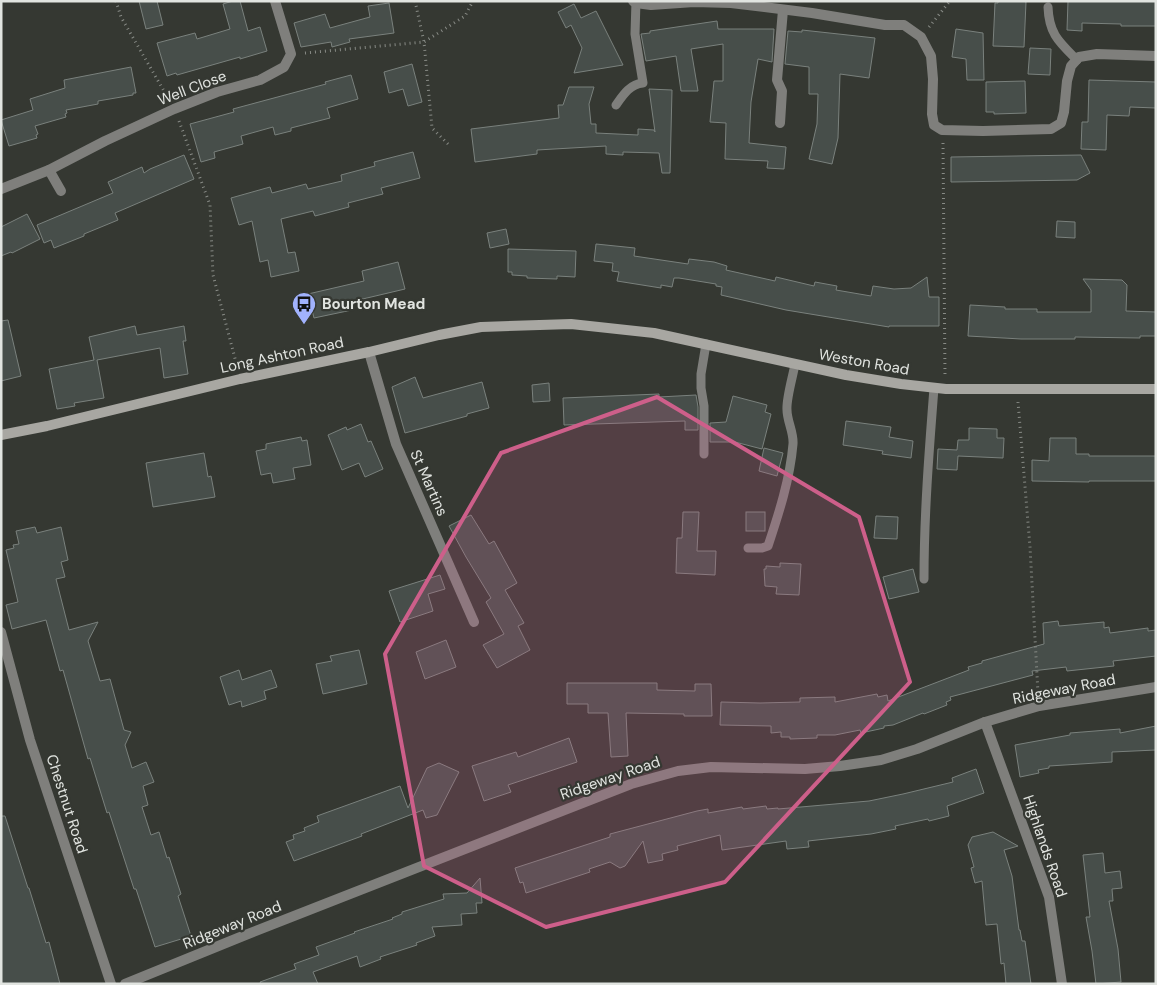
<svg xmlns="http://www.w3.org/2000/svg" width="1157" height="985" viewBox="0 0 1157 985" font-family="'DM Sans',sans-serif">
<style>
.building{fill:#474e4a;stroke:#7a817d}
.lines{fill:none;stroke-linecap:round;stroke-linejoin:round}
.path{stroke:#888b86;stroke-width:3;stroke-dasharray:1 4;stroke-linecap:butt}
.lane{stroke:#7f7f7c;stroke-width:9}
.street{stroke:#7f7f7c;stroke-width:10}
.secondary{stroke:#a8a7a2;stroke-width:10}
.marked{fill:#cd5f8a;fill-opacity:0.2;stroke:#cd5f8a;stroke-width:4;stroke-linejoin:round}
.labels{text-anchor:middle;stroke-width:4.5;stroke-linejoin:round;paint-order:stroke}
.street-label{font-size:15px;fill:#e1e4e0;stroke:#353832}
.poi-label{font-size:15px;font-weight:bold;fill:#e1e4e0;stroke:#353832;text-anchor:start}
</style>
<rect width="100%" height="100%" fill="#353832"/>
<g class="building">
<polygon points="139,1 157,1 163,25 146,29"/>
<polygon points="233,1 240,1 248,31 260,27 267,51 240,59 240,57 177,75 176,73 167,76 157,43 195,33 197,39 230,29 223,4"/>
<polygon points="998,1 1023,1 1026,2 1024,47 993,46 995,3 998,3"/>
<polygon points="1068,1 1156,1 1156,26 1121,26 1121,24 1082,23 1082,31 1067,30"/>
<polygon points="389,3 394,33 349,39 350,42 332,47 331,42 301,47 294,23 325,14 330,28 370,17 368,6"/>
<polygon points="574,4 581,18 596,11 623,65 574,73 582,48 571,25 566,28 558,12"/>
<polygon points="717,21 718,29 774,29 772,62 758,59 751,102 749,143 786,147 784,169 767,168 768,161 725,159 726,123 710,122 714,81 723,81 723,44 691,49 698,91 681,91 676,56 646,61 641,34 650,33 650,31"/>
<polygon points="956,29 983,33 984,80 967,80 966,59 952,57"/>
<polygon points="802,30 875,38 869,78 840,74 838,138 832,164 809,159 817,124 818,94 809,94 809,67 785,64 788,31 802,32"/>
<polygon points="1030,48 1051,49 1050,75 1028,74"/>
<polygon points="412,64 422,102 408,106 403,89 389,93 384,72"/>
<polygon points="131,67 136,93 133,93 133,95 98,101 98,104 66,110 67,113 65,114 66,117 35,126 38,134 36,135 37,138 9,146 1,120 33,110 30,99 65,88 64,80"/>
<polygon points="351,75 358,99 327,108 330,118 291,128 291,131 275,135 273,127 241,136 243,144 214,152 215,158 201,162 190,124 234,112 233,109 326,84 325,82"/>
<polygon points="1089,80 1156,82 1156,108 1130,107 1129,116 1107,115 1106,150 1081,149 1082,122 1088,122"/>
<polygon points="1025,81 1026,113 994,114 994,112 986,112 986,82"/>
<polygon points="569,87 594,87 589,104 591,124 596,124 596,133 638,135 638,129 654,130 655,132 649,89 672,90 670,173 662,173 659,153 623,152 623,155 606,154 606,146 537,150 537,154 475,162 471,129 559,118 558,105 563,105"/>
<polygon points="413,152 420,178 381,188 383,194 348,203 349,207 315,216 313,211 281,219 288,253 295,252 299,271 271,277 268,260 260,262 252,221 239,225 231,198 270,187 272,193 306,184 308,189 342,181 341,175 375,166 374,162"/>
<polygon points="184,155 194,179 115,213 118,220 84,234 84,236 54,248 51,240 44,243 37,225 113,193 108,182 142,167 144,173 150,169"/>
<polygon points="1081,155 1090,173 1077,180 951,182 951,157"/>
<polygon points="27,214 40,239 12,253 11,252 1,256 1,227"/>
<polygon points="1057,221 1075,222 1075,238 1056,237"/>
<polygon points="506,229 509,244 490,248 487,233"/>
<polygon points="596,244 635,248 634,256 688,264 689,259 714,262 727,266 726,270 775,281 776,277 814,286 815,282 837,286 836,290 871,296 873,286 894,289 911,288 927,277 929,297 939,297 939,326 889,326 889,327 786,310 721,295 722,287 716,286 716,284 679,278 674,278 672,287 661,285 661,288 617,281 619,272 612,271 613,263 594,261"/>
<polygon points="508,249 576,251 575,277 557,276 557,279 527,278 527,276 512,275 512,272 508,272"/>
<polygon points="398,262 405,289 350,302 352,310 314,318 308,294 364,281 362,271"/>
<polygon points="1083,279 1122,280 1127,285 1126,311 1156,312 1156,336 1140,336 1140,338 1075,337 1075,339 1021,339 968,336 970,305 1005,307 1005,309 1037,309 1037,312 1091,312 1091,290"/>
<polygon points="8,320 21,376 1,381 1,321"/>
<polygon points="135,326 137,335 184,326 186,341 183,341 188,374 164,378 160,348 97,360 104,398 74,403 75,406 57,409 49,369 94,360 89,337"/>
<polygon points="415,377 423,398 482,382 489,408 467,414 467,416 405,433 392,387"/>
<polygon points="549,383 550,401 533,402 532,385"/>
<polygon points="659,394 659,397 696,395 698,407 698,430 685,430 685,421 564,425 563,398"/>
<polygon points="733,396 767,405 765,412 771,414 762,449 735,442 710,442 710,423 726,422"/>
<polygon points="846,421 891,427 889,437 913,441 911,458 882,454 883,451 843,445"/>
<polygon points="361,424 368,442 371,441 383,469 365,477 359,463 342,470 328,435 346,427 347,430"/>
<polygon points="969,428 997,429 997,438 1004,438 1003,458 958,456 957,470 937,469 938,449 957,450 958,440 969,440"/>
<polygon points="301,437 302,441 307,440 311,465 293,468 295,479 273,483 271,473 261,475 256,451 266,449 266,444"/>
<polygon points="1050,438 1076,438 1076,454 1089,454 1089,456 1156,456 1156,481 1089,481 1089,482 1032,481 1032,460 1049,461"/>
<polygon points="764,448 783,453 777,476 759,471"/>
<polygon points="204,453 208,477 211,476 215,497 153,507 146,463"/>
<polygon points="683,512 699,512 697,551 716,551 715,575 676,573 677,538 682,538"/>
<rect x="746" y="512" width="19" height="19"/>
<polygon points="471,515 489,544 494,541 517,583 505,590 524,623 518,626 530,650 497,668 483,645 504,634 486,602 491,598 466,557 449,526"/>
<polygon points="876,516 898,517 897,539 874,538"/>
<polygon points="35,527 37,533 61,527 68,560 61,562 65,577 56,579 69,630 98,622 88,641 100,681 110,679 124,730 131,732 125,745 132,768 146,762 154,782 143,786 148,805 142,807 151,835 159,832 167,858 169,857 181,894 178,896 191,936 155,947 136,889 134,889 109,812 107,813 90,758 88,759 63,670 60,671 46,620 12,629 6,605 18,602 6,550 14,548 13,545 19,544 16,531"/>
<polygon points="780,563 801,564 799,595 776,594 777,587 765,586 764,569 766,569 766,566 780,567"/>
<polygon points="913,569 919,592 889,599 883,577"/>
<polygon points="440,575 445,589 428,594 433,611 400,622 389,591"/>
<polygon points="1058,621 1059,626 1104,622 1104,628 1109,627 1110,633 1148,628 1148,631 1156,630 1156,656 1113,661 1114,666 1067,671 1066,667 1032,671 1033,675 950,697 951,700 946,702 947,705 924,714 923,713 893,725 884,726 884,728 861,733 860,730 835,735 817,735 817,738 790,739 790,737 781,737 781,732 771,733 771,726 720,725 721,702 760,703 800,702 800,698 835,697 835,702 877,694 878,697 887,695 888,701 969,670 968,667 982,663 982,661 1044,644 1043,623"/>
<polygon points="446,640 456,667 425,679 416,652"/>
<polygon points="359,650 367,684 323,694 316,664 332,661 330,656"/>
<polygon points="239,670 242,680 271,670 277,687 264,691 266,699 242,707 241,701 229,705 220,677"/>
<polygon points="567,683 657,683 657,690 695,691 695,684 711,684 712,716 684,716 684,714 626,713 628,756 611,757 608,713 588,713 588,704 567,704"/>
<polygon points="1156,726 1156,750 1112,752 1112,762 1049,766 1049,768 1038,770 1039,773 1020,777 1015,745 1070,735 1070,733 1120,729 1120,733"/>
<polygon points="569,738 577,762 508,785 511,792 484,801 472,766 516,752 518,757"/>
<polygon points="439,763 459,772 437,815 426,818 423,810 361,834 362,836 294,861 286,842 294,839 293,835 305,831 304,828 319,822 317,816 400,786 408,808 427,768"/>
<polygon points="976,769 984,793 947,806 949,816 929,821 928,819 895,826 896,829 871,834 808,841 809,847 787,849 786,841 722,850 720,835 677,846 678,850 662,854 663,860 648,863 643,841 625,866 620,868 610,862 589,869 590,872 526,893 523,882 520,883 515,868 610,837 610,834 697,811 708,809 708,813 742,807 743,809 766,806 767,809 778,808 778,809 869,801 903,794 953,782 952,778"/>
<polygon points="1,816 5,816 28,888 29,888 46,943 49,942 60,984 1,984"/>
<polygon points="993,832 1018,846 1004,850 1012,876 1019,930 1020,930 1022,941 1025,941 1031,984 1006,984 1004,963 1001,964 997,924 986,925 982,881 975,883 971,868 974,867 968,845 972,837"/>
<polygon points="1103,853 1105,873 1120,871 1122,888 1112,889 1113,901 1109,901 1118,949 1121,982 1096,984 1092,951 1086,917 1090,917 1083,855"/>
<polygon points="480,878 482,903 476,903 477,913 461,914 462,925 432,927 435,936 416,943 417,945 380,957 381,959 360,967 357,956 313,972 318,984 261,984 260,982 296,969 294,964 319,955 316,947 355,933 354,932 393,919 392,918 402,914 402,912 444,899 443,894 467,893"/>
</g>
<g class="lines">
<g class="path">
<polyline points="116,1 121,17 168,98"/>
<polyline points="415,1 424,42 432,128 448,144"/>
<polyline points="929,27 950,1"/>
<polyline points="305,53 424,42 465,16 473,1"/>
<polyline points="179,121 210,205 213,275 237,366"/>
<polyline points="943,143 945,376"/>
<polyline points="1018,402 1030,547 1038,693"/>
</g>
<g class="lane">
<path d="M1048 7C1049 34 1059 42 1077 60"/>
<path d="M616 105C623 95 630 84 643 83L635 34 636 1"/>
<polyline points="704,454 704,406 701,388 701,374 706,344"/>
<path d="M748 548H762L768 546C779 513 790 479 793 444 794 433 787 421 787 410 786 399 793 376 795 364"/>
<path d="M924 579C924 515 929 452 934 388"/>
</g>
<g class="street">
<polyline points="633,1 636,3 651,5 694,2 731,3 812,13 885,25 904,25 921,37 931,56 933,79 932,114 934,125 942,130 983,131 1051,129 1061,123 1064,112 1067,81 1071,66 1079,57 1097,54 1156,56"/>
<polyline points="780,123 782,91 777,80 783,10"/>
<polyline points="49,170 61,191"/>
<polyline points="1,189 49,170 105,141 174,109 217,92 260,80 284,67 291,54 275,1"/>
<polyline points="369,352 396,444 474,622"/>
<polyline points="1,632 30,740 111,984"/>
<polyline points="985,722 1049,897 1062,984"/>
<polyline points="125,984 238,938 631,784 678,771 711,767 805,769 840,766 881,760 917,749 985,722 1039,706 1156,687"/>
</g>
<polyline class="secondary" points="1,435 47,426 240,379 369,352 439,335 481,327 571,324 654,333 846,375 901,384 946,389 1156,389"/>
</g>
<path class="marked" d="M657 397 859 517 910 682 725 882 546 927 424 866 385 654 501 453Z"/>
<defs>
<g id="bus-pin" transform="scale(1.25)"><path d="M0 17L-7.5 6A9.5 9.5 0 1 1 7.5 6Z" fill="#a1b2fd" stroke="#353832"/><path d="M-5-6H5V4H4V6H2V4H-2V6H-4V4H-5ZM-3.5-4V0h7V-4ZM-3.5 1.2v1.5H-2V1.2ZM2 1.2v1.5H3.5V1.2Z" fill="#111"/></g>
</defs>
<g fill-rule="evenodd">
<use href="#bus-pin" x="304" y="304"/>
</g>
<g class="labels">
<g class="street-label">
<text transform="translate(192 88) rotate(-21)" y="5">Well Close</text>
<text transform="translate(282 355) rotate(-12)" y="5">Long Ashton Road</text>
<text transform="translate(864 362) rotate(10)" y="5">Weston Road</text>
<text transform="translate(429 483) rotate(66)" y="5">St Martins</text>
<text transform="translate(1064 689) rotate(-11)" y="5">Ridgeway Road</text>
<text transform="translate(610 778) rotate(-19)" y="5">Ridgeway Road</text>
<text transform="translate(67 804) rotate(72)" y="5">Chestnut Road</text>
<text transform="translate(1045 846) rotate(71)" y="5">Highlands Road</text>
<text transform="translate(232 925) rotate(-22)" y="5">Ridgeway Road</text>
</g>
<g class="poi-label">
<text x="322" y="309">Bourton Mead</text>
</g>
</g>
<rect width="1157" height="985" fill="none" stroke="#e1e4e0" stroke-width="5"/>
</svg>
